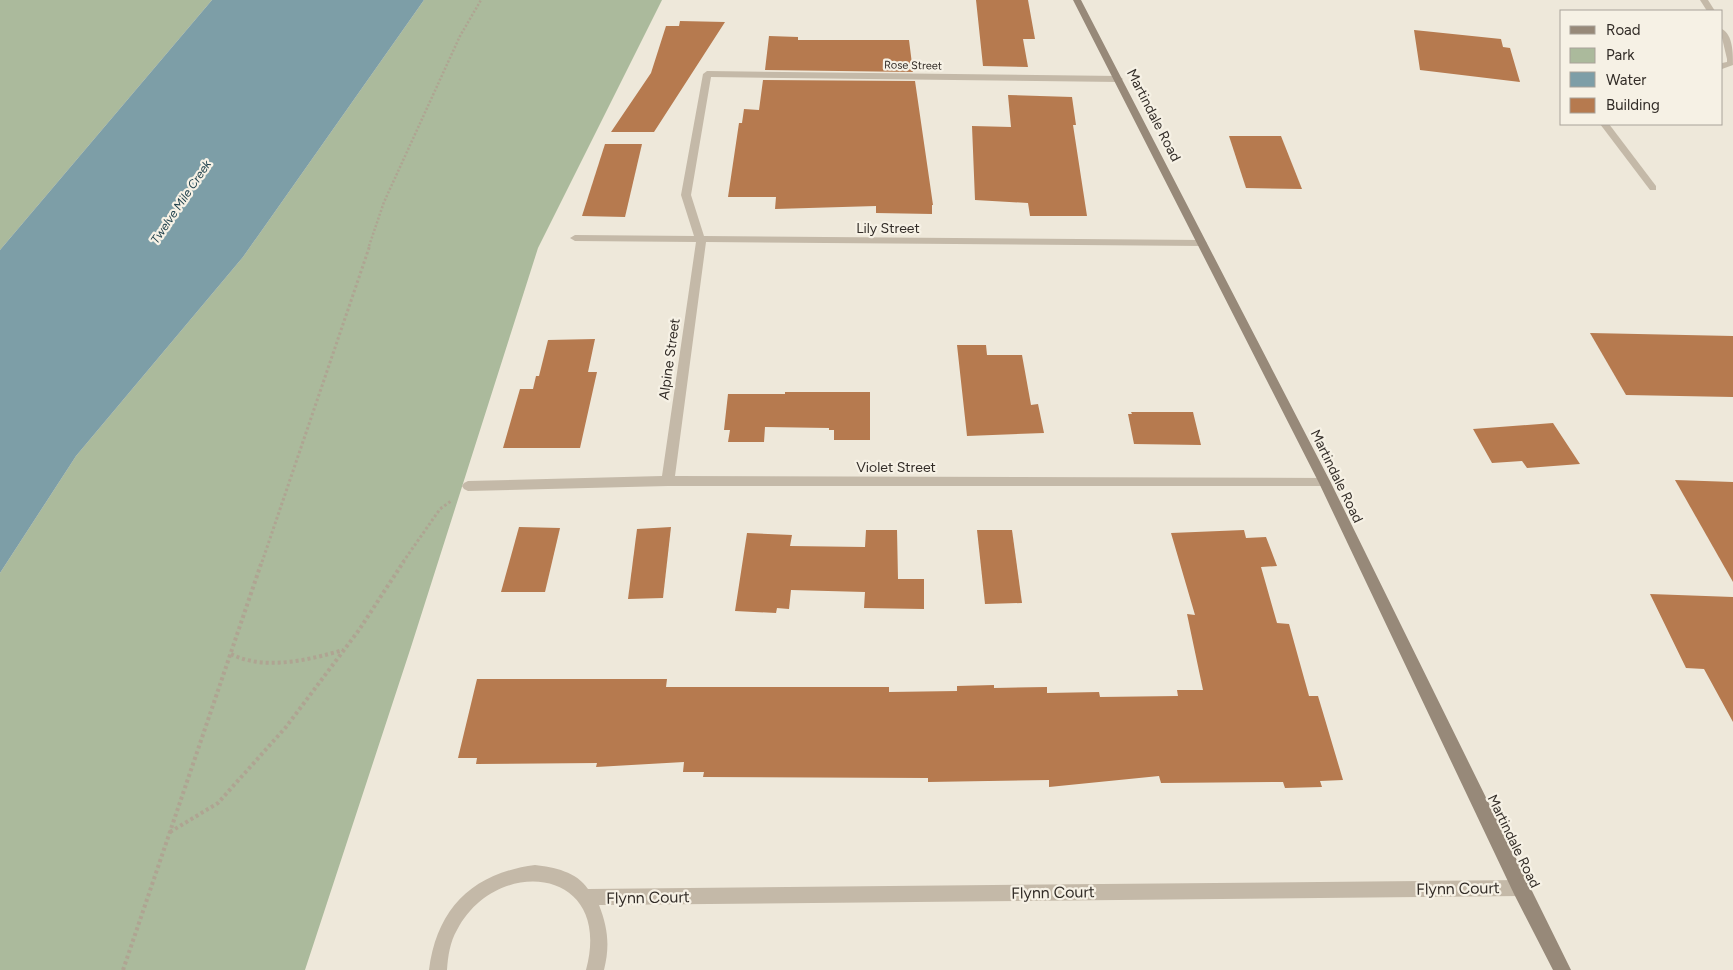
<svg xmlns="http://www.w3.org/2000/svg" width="1733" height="970" viewBox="0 0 1733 970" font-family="Figtree,sans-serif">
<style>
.green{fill:#abba9c}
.water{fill:#7d9ea7}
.building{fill:#b67a4f}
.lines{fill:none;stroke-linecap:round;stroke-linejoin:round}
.path-far2{stroke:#afa492;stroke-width:2.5;stroke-dasharray:2 2;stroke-linecap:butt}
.path-far1{stroke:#afa492;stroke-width:3;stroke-dasharray:2.5 2.5;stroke-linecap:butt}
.path{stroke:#afa492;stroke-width:4;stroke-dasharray:3 3;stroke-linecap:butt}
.minor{fill:#c4b9a8;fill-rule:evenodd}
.secondary{fill:#978979;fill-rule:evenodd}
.labels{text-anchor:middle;stroke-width:4.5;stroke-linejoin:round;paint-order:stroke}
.far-street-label{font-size:11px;fill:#322c27;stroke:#f6f1e5}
.far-water-label{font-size:12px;font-style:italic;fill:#22434e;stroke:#f6f1e5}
.street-label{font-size:14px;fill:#322c27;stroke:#f6f1e5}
.near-street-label{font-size:16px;fill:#322c27;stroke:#f6f1e5}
</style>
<rect width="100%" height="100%" fill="#eee8da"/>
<g class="green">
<path d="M 0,0 L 212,0 L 0,250 Z"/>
<path d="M 424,0 L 662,0 L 538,248 L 411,647 L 305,970 L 0,970 L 0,573 L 76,456 L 243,257 Z"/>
</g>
<path class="water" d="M 212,0 L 424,0 L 243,257 L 76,456 L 0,573 L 0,250 Z"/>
<g class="building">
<path d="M 976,0 L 1028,0 L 1035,39 L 1023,39 L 1028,67 L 983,66 Z"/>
<path d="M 680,21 L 725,22 L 654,132 L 611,132 L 651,73 L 666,26 L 679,26 Z"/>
<path d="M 1414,30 L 1501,39 L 1503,47 L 1510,48 L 1520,82 L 1420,70 Z"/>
<path d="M 769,36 L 798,37 L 798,40 L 909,40 L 913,72 L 765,70 Z"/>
<path d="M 763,80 L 915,81 L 933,205 L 932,205 L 932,214 L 876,213 L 876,206 L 775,209 L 776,197 L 728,197 L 739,123 L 742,123 L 744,109 L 759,110 Z"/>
<path d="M 1008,95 L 1072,97 L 1076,125 L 1073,125 L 1087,216 L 1030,216 L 1028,203 L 975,200 L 972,126 L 1011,127 Z"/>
<path d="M 1229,136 L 1281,136 L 1302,189 L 1246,188 Z"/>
<path d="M 605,144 L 642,144 L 625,217 L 582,216 Z"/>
<path d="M 1590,333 L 1733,336 L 1733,397 L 1626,395 Z"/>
<path d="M 595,339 L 588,372 L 597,372 L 580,448 L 503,448 L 520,389 L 533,389 L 536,376 L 539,376 L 548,340 Z"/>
<path d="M 957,345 L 986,345 L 987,355 L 1022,355 L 1031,405 L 1038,404 L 1044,433 L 967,436 Z"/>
<path d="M 785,392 L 870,392 L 870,440 L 834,440 L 834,430 L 829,430 L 829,428 L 765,427 L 764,442 L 728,442 L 730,430 L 724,430 L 728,394 L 785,394 Z"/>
<path d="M 1131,412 L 1193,412 L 1201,445 L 1134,444 L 1128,414 L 1132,414 Z"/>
<path d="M 1553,423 L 1580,464 L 1527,468 L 1522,461 L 1492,463 L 1473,429 Z"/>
<path d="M 1675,480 L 1733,482 L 1733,582 Z"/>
<path d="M 519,527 L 560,528 L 545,592 L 501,592 Z"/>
<path d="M 671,527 L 663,598 L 628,599 L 637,529 Z"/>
<path d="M 866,530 L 897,530 L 898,579 L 924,579 L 924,609 L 864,608 L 865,592 L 791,590 L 789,609 L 777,608 L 776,613 L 735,611 L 747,533 L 792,535 L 790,546 L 865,547 Z"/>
<path d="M 977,530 L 1012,530 L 1022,603 L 985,604 Z"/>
<path d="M 1244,530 L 1246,538 L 1266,537 L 1277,566 L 1261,567 L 1277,623 L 1289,624 L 1309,696 L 1318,696 L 1343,780 L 1320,781 L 1322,787 L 1285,788 L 1283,782 L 1161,783 L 1159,776 L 1049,787 L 1049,780 L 928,782 L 928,778 L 703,777 L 704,772 L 683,772 L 684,762 L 596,767 L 597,763 L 476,764 L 477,758 L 458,758 L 477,679 L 667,679 L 666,687 L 889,687 L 889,692 L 957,691 L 957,686 L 994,685 L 994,688 L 1047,687 L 1047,693 L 1099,692 L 1100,697 L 1178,696 L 1177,690 L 1203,690 L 1187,614 L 1195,615 L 1171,533 Z"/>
<path d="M 1650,594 L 1733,597 L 1733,722 L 1704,669 L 1686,668 Z"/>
</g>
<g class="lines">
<path class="path-far2" d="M 369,246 L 384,202 L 460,36 L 481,0"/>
<g class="path-far1">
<path d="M 262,562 L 370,245"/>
<path d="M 403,562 L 440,509 L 451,501"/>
</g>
<g class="path">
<path d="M 231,654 C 264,671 309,660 343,650"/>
<path d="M 170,832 L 218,803 L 286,727 L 359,630 L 404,561"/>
<path d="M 123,970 L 262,561"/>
</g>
<g class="minor">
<path d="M 1700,0 L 1708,0 L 1715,11 L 1707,11 Z"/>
<path d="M 1722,29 C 1733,35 1733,53 1733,65 L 1722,69 L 1722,63 L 1727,62 L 1727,59 L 1722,38 Z"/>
<path d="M 707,71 L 1119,76 L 1123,79 L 1119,82 L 711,77 L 691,195 L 704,236 L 1202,240 L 1207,243 L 1202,246 L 706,242 L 675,476 L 1325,478 L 1329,480 L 1331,483 L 1329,486 L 668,486 L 468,491 L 464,489 L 462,486 L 464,483 L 468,481 L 662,476 L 696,242 L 575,241 L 570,238 L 575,235 L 694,236 L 681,195 L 703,74 Z"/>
<path d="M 1600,124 L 1609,124 L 1656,186 L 1656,190 L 1650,190 Z"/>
<path d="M 535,865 C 554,867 577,872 588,889 L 1520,880 L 1526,882 L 1528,888 L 1526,894 L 1520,896 L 599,905 C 608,928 610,946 604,970 L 586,970 C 614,866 496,855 457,930 C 450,942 448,956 447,970 L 429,970 C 437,908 473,873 535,865 Z"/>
</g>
<path class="secondary" d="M 1073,0 L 1081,0 L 1331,483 L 1571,970 L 1553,970 L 1514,894 L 1319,483 Z"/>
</g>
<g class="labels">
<g class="far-street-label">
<text transform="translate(913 65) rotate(1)" y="4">Rose Street</text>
</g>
<g class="far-water-label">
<text transform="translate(181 202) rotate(-56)" y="4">Twelve Mile Creek</text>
</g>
<g class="street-label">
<text transform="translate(1154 115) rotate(63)" y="5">Martindale Road</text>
<text x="888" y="233">Lily Street</text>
<text transform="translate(669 359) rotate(-82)" y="5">Alpine Street</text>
<text x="896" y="472">Violet Street</text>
<text transform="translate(1337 476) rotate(64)" y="5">Martindale Road</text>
<text transform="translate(1514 841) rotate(64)" y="5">Martindale Road</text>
</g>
<g class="near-street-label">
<text transform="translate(1458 888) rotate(-1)" y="6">Flynn Court</text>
<text transform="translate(1053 892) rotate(-1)" y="6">Flynn Court</text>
<text transform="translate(648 897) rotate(-1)" y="6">Flynn Court</text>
</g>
</g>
<rect x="1560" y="10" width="162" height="115" fill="#f6f1e5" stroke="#a8a299"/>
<rect x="1570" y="26" width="25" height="8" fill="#978979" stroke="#a8a299"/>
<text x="1606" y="35" font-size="15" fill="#322c27">Road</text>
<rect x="1570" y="48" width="25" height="15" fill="#abba9c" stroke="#a8a299"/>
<text x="1606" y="60" font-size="15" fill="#322c27">Park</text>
<rect x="1570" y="72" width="25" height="15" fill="#7d9ea7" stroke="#a8a299"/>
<text x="1606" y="85" font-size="15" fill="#322c27">Water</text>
<rect x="1570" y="98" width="25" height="15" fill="#b67a4f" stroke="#a8a299"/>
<text x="1606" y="110" font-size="15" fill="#322c27">Building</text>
</svg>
